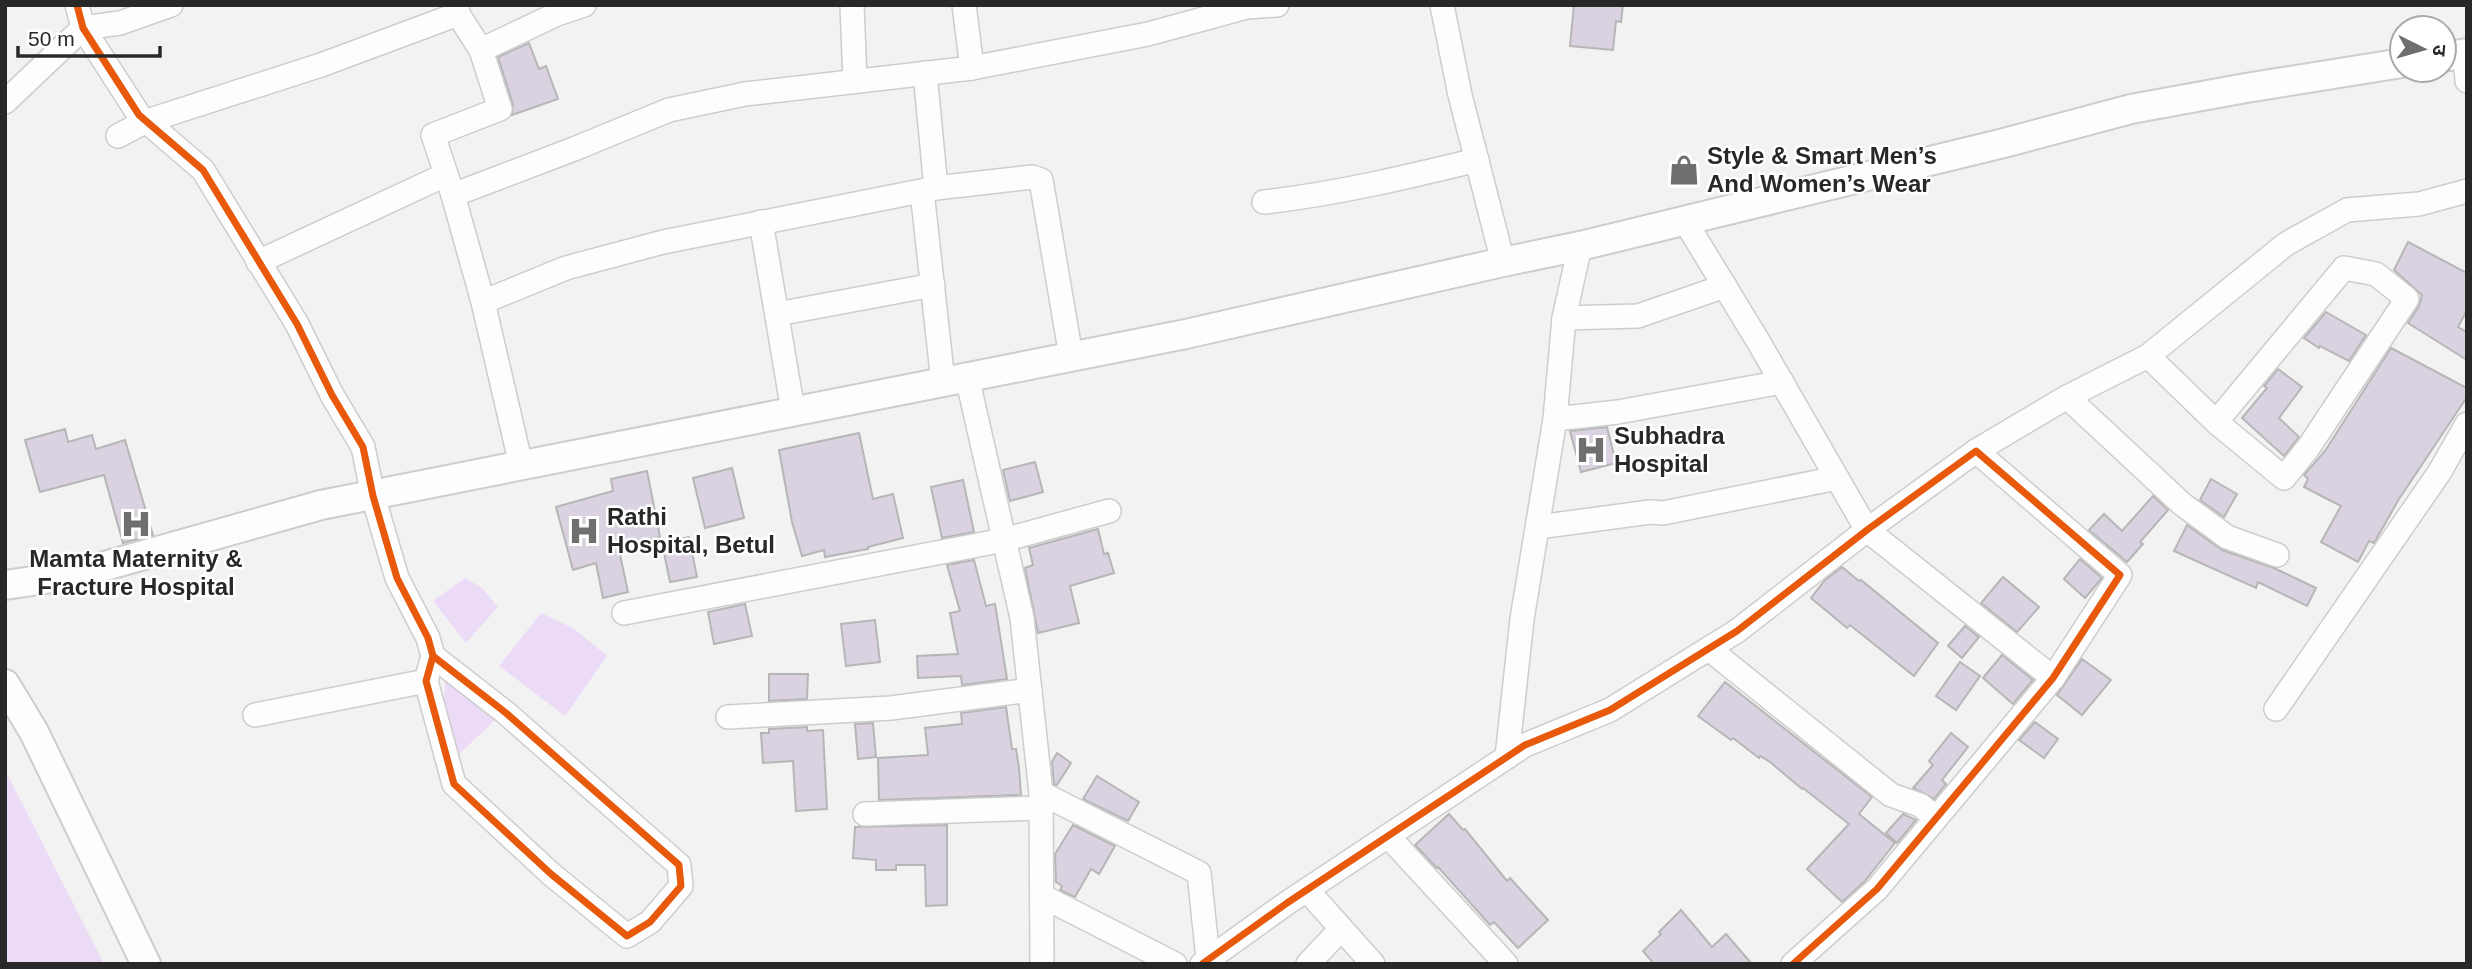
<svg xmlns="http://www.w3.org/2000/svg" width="2472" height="969" viewBox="0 0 2472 969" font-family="Arial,'Noto Sans Devanagari',sans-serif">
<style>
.green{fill:#ebdbf7}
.building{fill:#dad2e0;stroke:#b6b6b6;stroke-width:2}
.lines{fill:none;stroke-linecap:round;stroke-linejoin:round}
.minor-casing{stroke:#cecdce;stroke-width:26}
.major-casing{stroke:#cecdce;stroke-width:32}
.minor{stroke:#fdfdfd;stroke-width:23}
.major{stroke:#fdfdfd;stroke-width:28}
.cycleway-casing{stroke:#fff;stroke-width:11}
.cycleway{stroke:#e8590c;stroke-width:7}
.labels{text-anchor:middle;stroke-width:5;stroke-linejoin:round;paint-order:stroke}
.poi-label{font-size:24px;font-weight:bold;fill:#292829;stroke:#fff;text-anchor:start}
</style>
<rect width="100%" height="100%" fill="#f3f2f3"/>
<g class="green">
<path d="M 465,578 L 482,588 L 498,607 L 466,643 L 433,601 Z"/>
<path d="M 541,613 L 573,628 L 607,656 L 565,716 L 499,666 Z"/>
<path d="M 445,674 L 496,719 L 456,757 L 444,716 Z"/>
<path d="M 5,770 L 104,964 L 5,964 Z"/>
</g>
<g class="building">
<path d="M 1574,5 L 1623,5 L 1621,22 L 1616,21 L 1613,50 L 1570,46 Z"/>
<path d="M 529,43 L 539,69 L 546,66 L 558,99 L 512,115 L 513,105 L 498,57 Z"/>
<path d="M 2408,242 L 2467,273 L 2467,310 L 2458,327 L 2467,332 L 2467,360 L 2408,323 L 2419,306 L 2422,295 L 2394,270 Z"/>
<path d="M 2326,312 L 2366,335 L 2349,361 L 2320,346 L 2319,348 L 2304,338 Z"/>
<path d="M 2391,348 L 2467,388 L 2467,397 L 2399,499 L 2374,543 L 2369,541 L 2358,562 L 2321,542 L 2341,506 L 2304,487 L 2308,479 L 2304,475 L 2325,451 Z"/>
<path d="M 2278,369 L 2302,387 L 2279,418 L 2299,437 L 2284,456 L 2242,418 L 2267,388 L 2264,386 Z"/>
<path d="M 1607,427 L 1616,463 L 1581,472 L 1570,431 Z"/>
<path d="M 65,429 L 68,442 L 92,435 L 96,449 L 125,440 L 153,535 L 123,543 L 104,475 L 40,492 L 25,440 Z"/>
<path d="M 859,433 L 873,499 L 893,494 L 903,538 L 868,547 L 868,549 L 825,557 L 824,550 L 802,556 L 792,522 L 779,450 Z"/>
<path d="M 1035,462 L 1043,492 L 1010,501 L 1003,470 Z"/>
<path d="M 732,468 L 744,518 L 705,528 L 693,478 Z"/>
<path d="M 647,471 L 660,537 L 618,545 L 628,592 L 603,598 L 596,563 L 573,570 L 556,507 L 613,491 L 611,479 Z"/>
<path d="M 2211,479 L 2237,494 L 2224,517 L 2200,500 Z"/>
<path d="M 963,480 L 974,532 L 942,538 L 931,487 Z"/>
<path d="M 2153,496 L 2168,510 L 2140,542 L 2143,544 L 2127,562 L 2089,530 L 2104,514 L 2122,531 Z"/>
<path d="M 2187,525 L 2222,550 L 2274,568 L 2316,588 L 2307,606 L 2258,582 L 2256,588 L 2174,551 Z"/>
<path d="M 1098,529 L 1104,554 L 1108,553 L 1114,573 L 1070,586 L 1079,623 L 1038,633 L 1025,568 L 1033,565 L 1029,548 Z"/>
<path d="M 689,537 L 697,577 L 670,582 L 662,543 Z"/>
<path d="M 2080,559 L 2102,578 L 2085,598 L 2064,579 Z"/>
<path d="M 974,560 L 986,606 L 995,604 L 1007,679 L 962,685 L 961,676 L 918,678 L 917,656 L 958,654 L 950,613 L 960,611 L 947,565 Z"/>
<path d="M 1842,567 L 1859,581 L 1861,580 L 1938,643 L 1914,676 L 1850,625 L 1847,628 L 1811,598 L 1825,580 Z"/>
<path d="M 2003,577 L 2039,607 L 2017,632 L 1981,603 Z"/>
<path d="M 745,604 L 752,636 L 714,644 L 708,612 Z"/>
<path d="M 875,620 L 880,662 L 846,666 L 841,624 Z"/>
<path d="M 1965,626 L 1979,637 L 1962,658 L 1948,646 Z"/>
<path d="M 2002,655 L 2033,680 L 2013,704 L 1983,678 Z"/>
<path d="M 2082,659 L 2111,680 L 2082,715 L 2057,695 Z"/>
<path d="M 1960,662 L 1980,676 L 1956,710 L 1936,696 Z"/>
<path d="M 769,674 L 808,674 L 807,699 L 769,701 Z"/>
<path d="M 1725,682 L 1872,797 L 1859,814 L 1895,843 L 1864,882 L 1842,902 L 1807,869 L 1849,824 L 1803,788 L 1802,789 L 1770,762 L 1760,756 L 1759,758 L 1733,738 L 1731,740 L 1698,716 Z"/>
<path d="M 1006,707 L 1012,749 L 1016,749 L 1019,768 L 1021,795 L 879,800 L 878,758 L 928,755 L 925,728 L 962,724 L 961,713 Z"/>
<path d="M 2035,722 L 2058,739 L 2044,758 L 2019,740 Z"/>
<path d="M 873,723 L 876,757 L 858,759 L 855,724 Z"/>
<path d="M 807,727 L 807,731 L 823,730 L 827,809 L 796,811 L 793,761 L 763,763 L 761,733 L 769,733 L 769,729 Z"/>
<path d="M 1951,733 L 1968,747 L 1942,780 L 1946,784 L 1934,799 L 1913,788 L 1933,765 L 1929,761 Z"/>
<path d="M 1057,753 L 1071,763 L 1057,785 L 1054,784 L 1052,762 Z"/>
<path d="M 1097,776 L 1139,802 L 1128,821 L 1083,799 Z"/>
<path d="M 1449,814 L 1463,830 L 1465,829 L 1507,881 L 1510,878 L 1548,920 L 1518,948 L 1494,922 L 1490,925 L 1438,867 L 1437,868 L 1415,845 Z"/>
<path d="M 1903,814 L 1916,820 L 1897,843 L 1886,833 Z"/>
<path d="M 947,825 L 947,905 L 926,906 L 925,865 L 896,865 L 896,870 L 876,870 L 876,860 L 853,858 L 855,827 Z"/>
<path d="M 1073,825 L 1115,846 L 1099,874 L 1091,869 L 1075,897 L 1060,890 L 1062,886 L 1056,882 L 1055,854 Z"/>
<path d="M 1681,910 L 1712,947 L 1726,934 L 1752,964 L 1654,964 L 1643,951 L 1661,934 L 1659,932 Z"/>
</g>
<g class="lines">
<g class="minor-casing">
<g id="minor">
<path d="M 77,5 L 83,28 L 139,115 L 203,170 L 297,324 L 332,395 L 363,447 L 373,496 L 397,578 L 428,638 L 433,656 L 426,681 L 454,784 L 551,874 L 627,936 L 650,922 L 681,886 L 679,865 L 506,713 L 433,656"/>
<path d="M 457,5 L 458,14 L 481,50 L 500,109 L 433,135 L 453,195 L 483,302 L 521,465"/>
<path d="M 852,5 L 855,81"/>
<path d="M 964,5 L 972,68"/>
<path d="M 1442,5 L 1460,95 L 1503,262"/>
<path d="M 481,50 L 557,14 L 584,5"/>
<path d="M 2465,54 L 2467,81"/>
<path d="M 925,73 L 936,188"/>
<path d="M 5,102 L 83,28 L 120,23 L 171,5"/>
<path d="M 118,136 L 144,122 L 321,65 L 458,14"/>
<path d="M 922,191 L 943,382"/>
<path d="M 453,195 L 574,149 L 669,110 L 745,94 L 972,68 L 1148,34 L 1247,7 L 1277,5"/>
<path d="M 1264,202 C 1336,194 1407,177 1477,160"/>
<path d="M 1685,221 L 1758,341 L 1867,530 L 2053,678"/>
<path d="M 761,222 L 793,411"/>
<path d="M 258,262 L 445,175"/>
<path d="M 483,302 L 566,268 L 663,242 L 936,188 L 1032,177 L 1041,180 L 1071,356"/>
<path d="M 777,314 L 933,285"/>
<path d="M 1564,318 L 1638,316 L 1725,286"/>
<path d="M 2148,356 L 2216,422 L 2344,268 L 2376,274 L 2407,299 L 2308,448 L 2284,478 L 2216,422"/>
<path d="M 967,377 L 1022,618 L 1041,793 L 1042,964"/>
<path d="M 2067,397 L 2148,356 L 2286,244 L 2347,210 L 2419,204 L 2467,191"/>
<path d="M 1555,419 L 1618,412 L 1782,382"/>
<path d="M 1976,451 L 2067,397 L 2182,504 L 2227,537 L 2277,555"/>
<path d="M 1538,527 L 1650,512 L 1663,513 L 1837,478"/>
<path d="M 624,613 L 1004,540 L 1109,511"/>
<path d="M 1709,649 L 1891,795 L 1920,805 L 1936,818"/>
<path d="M 2276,709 L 2439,473 L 2467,424"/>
<path d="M 255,715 L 426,681"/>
<path d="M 728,717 L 891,708 L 1030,690"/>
<path d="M 1507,757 L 1522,619 L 1555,419 L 1564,318 L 1580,246"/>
<path d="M 1041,793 L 1199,873 L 1208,959"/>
<path d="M 865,814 L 1041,808"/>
<path d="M 1388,836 L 1506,964"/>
<path d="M 1307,890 L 1373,964"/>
<path d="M 1042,896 L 1175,964"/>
<path d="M 1202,964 L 1287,903 L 1525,745 L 1610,710 L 1737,631 L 1867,530 L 1976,451 L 2120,575 L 2053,678 L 1978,768 L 1877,889 L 1793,964"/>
<path d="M 1308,964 L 1341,929"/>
</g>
</g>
<g class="major-casing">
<g id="major">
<path d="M 2444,57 L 2467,53"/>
<path d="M 5,585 L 73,575 L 321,505 L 1186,334 L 1503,262 L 1580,246 L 2004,143 L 2131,109 L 2246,88 L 2402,63"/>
<path d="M 5,684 L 34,732 L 146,964"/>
</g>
</g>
<use href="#minor" class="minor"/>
<use href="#major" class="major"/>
<g class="cycleway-casing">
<g id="cycleway">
<path d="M 77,5 L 83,28 L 139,115 L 203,170 L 297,324 L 332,395 L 363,447 L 373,496 L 397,578 L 428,638 L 433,656 L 426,681 L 454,784 L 551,874 L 627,936 L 650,922 L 681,886 L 679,865 L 506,713 L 433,656"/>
<path d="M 1202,964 L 1287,903 L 1525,745 L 1610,710 L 1737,631 L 1867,530 L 1976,451 L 2120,575 L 2053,678 L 1978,768 L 1877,889 L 1793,964"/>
</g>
</g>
<use href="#cycleway" class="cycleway"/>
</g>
<defs>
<g id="shop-bare" transform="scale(2.415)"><path d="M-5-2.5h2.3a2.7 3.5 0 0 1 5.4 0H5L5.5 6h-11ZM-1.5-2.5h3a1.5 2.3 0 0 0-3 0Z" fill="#706f70" stroke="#fff" stroke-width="2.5" paint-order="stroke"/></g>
<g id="hospital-bare" transform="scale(2.415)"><path d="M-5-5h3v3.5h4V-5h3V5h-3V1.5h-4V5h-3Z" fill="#706f70" stroke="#fff" stroke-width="2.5" paint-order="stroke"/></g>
</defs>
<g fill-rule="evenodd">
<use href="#shop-bare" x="1684" y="170"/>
<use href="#hospital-bare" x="1591" y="450"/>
<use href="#hospital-bare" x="136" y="524"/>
<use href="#hospital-bare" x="584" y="531"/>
</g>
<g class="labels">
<g class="poi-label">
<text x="1707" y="164">Style &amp; Smart Men’s<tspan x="1707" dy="28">And Women’s Wear</tspan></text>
<text x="1614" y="444">Subhadra<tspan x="1614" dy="28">Hospital</tspan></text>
<text x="607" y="525">Rathi<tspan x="607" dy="28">Hospital, Betul</tspan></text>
<text x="136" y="567" text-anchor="middle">Mamta Maternity &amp;<tspan x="136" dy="28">Fracture Hospital</tspan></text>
</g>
</g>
<rect width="2472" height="969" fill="none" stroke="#292829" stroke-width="14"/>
<g transform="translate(2423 49) rotate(95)"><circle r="33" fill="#ffffff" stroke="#a9a9a9" stroke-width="2"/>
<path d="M0-5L12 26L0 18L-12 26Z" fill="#706f70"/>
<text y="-10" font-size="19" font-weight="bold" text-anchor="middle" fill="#292829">उ</text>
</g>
<path d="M18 46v10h142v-10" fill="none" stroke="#292829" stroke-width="3.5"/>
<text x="28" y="46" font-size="21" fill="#292829" stroke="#ffffff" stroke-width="5" paint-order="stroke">50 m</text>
</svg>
